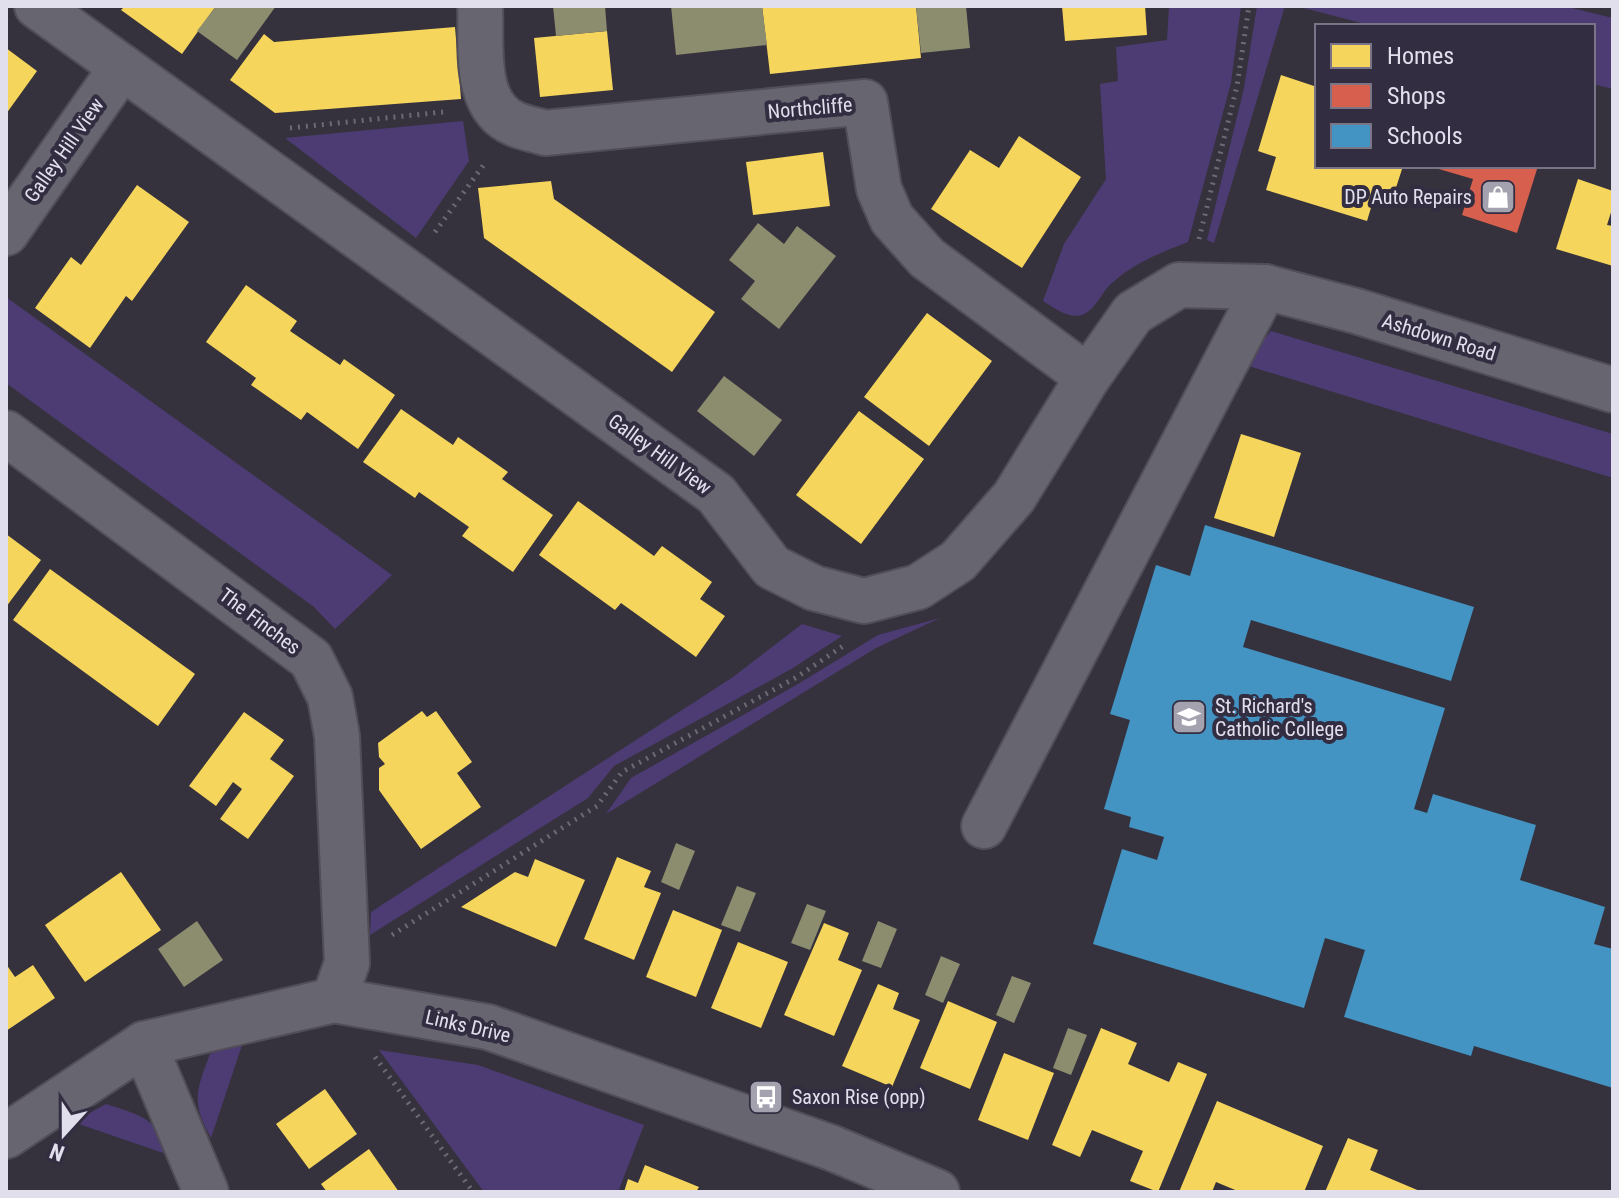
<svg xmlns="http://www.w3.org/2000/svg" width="1619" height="1198" viewBox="0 0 1619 1198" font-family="'Roboto Condensed',sans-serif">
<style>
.green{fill:#4d3c73}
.homes{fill:#f6d55c}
.shops{fill:#d6604d}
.schools{fill:#4393c3}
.industry{fill:#8c8c6e}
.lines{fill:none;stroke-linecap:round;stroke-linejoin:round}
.minor-casing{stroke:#514e58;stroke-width:48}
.path{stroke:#6c6a73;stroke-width:5;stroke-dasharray:2 6;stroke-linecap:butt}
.minor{stroke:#67656f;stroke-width:44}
.labels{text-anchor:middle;stroke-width:8;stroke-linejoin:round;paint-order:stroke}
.street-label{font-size:20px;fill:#e2dfed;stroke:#332d42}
.poi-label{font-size:20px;fill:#e2dfed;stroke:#332d42;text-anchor:start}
</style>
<rect width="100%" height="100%" fill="#35323d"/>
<g class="green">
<path d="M 1169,6 L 1241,6 L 1231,83 L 1188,242 C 1160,253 1134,263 1112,283 C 1101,292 1097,309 1082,315 C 1069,319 1054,308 1043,301 L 1064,244 L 1106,179 L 1100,84 L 1118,81 L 1116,47 L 1167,40 Z"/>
<path d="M 1257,6 L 1285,6 L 1214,243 L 1207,240 L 1244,88 Z"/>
<path d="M 1296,6 L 1564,6 L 1613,18 L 1613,89 L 1593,84 L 1593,26 L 1373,26 Z"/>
<path d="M 463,121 L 469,161 L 416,238 L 285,138 Z"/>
<path d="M 6,297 L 392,575 L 335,629 L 314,607 L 6,383 Z"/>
<path d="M 1271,331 L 1613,434 L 1613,478 L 1242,364 Z"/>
<path d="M 940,618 L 876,648 L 606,814 L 631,778 L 798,684 L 878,635 Z"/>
<path d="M 802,624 L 842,636 L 793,668 L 614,766 L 588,798 L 370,935 L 371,912 L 733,677 Z"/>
<path d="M 244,1039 L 211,1138 C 191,1102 196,1091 210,1054 Z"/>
<path d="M 379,1050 L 478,1065 L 644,1125 L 618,1192 L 484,1192 Z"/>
<path d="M 106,1104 C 143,1116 156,1118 172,1156 L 73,1122 Z"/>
</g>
<g class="homes">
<path d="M 125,6 L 216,6 L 182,54 L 121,10 Z"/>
<path d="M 762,6 L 916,6 L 921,58 L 770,74 Z"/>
<path d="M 1062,6 L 1145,6 L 1147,35 L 1065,41 Z"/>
<path d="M 455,27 L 461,99 L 275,113 L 230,80 L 264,34 L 274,42 Z"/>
<path d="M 607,31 L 613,90 L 540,97 L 534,38 Z"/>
<path d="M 6,48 L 37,71 L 6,114 Z"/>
<path d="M 1281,75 L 1317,87 L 1317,166 L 1403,166 L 1394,194 L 1377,188 L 1367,221 L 1266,190 L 1276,157 L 1258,151 Z"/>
<path d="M 1019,136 L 1081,177 L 1022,268 L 931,209 L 970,150 L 999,168 Z"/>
<path d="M 823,152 L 830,206 L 753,215 L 746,162 Z"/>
<path d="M 1578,179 L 1613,191 L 1613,206 L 1607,225 L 1613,226 L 1613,266 L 1556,249 Z"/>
<path d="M 551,181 L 554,199 L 715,312 L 672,372 L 484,238 L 478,188 Z"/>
<path d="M 137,185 L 189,222 L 132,301 L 126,296 L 90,348 L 35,308 L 71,257 L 81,265 Z"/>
<path d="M 246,285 L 297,321 L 290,331 L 340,365 L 344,359 L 395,395 L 358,449 L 307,412 L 301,420 L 251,385 L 256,378 L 206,342 Z"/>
<path d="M 927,313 L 992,361 L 929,446 L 864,397 Z"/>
<path d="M 401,409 L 453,445 L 458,437 L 508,472 L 502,479 L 553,515 L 513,572 L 462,536 L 469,527 L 419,492 L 415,498 L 363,462 Z"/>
<path d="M 859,411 L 924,459 L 861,544 L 796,495 Z"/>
<path d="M 1241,434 L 1301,453 L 1274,537 L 1214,518 Z"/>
<path d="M 578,501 L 654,556 L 662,546 L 712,582 L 700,599 L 725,616 L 696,657 L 621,603 L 615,610 L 539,555 Z"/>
<path d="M 6,534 L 41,560 L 6,607 Z"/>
<path d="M 50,569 L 195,674 L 158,726 L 13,620 Z"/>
<path d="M 422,711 L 427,717 L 436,711 L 472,762 L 457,773 L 481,807 L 421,849 L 379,790 L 379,768 L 385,764 L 379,757 L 378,743 Z"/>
<path d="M 244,712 L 284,740 L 270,759 L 294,776 L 248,839 L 220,819 L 242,789 L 233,782 L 216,806 L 189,786 Z"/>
<path d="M 617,857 L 651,871 L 644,887 L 661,893 L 634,960 L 584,939 Z"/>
<path d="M 535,859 L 585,880 L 556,947 L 461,907 L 515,872 L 528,877 Z"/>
<path d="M 121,872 L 161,930 L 85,982 L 45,925 Z"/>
<path d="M 673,910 L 722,930 L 696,997 L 646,977 Z"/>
<path d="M 824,923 L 849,933 L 838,960 L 862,970 L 834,1036 L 784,1015 Z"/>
<path d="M 738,942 L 788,962 L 761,1028 L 711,1008 Z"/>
<path d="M 6,964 L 15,977 L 33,965 L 55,998 L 6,1031 Z"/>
<path d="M 878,984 L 899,993 L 893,1009 L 920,1020 L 892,1087 L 842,1066 Z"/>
<path d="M 948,1001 L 997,1022 L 970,1089 L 920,1068 Z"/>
<path d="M 1101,1028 L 1137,1043 L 1128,1064 L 1169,1082 L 1178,1062 L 1207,1074 L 1158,1192 L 1130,1181 L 1143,1151 L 1092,1130 L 1080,1157 L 1052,1145 Z"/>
<path d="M 1004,1053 L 1054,1073 L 1028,1140 L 978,1120 Z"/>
<path d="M 325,1089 L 357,1134 L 309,1169 L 276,1124 Z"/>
<path d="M 1217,1101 L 1323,1146 L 1304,1192 L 1240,1192 L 1216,1182 L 1212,1192 L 1179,1192 Z"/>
<path d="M 1348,1138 L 1378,1150 L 1370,1170 L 1422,1192 L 1325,1192 Z"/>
<path d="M 369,1149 L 399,1192 L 327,1192 L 321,1184 Z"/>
<path d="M 645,1165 L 699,1187 L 696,1192 L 624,1192 L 628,1179 L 638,1183 Z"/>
</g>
<path class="shops" d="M 1538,166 L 1517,233 L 1462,215 L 1473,179 L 1432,167 Z"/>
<path class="schools" d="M 1205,525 L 1474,607 L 1451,681 L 1251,620 L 1243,647 L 1445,708 L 1414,809 L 1427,813 L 1433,794 L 1536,825 L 1520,880 L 1605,907 L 1594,944 L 1613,949 L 1613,1088 L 1474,1046 L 1471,1056 L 1344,1017 L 1365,950 L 1325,938 L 1304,1008 L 1093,944 L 1122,849 L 1157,860 L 1164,837 L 1129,827 L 1131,817 L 1104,809 L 1130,720 L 1110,714 L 1156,565 L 1190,576 Z"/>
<g class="industry">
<path d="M 216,6 L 276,6 L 237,60 L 197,31 Z"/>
<path d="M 553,6 L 605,6 L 607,31 L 556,36 Z"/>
<path d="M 671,6 L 762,6 L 767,45 L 676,55 Z"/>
<path d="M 916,6 L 966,6 L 970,48 L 921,53 Z"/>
<path d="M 758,223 L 784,244 L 797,226 L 836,256 L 779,329 L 741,299 L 755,281 L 729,260 Z"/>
<path d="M 724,376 L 782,420 L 754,456 L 697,411 Z"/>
<path d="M 676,843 L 695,851 L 679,890 L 661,882 Z"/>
<path d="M 737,886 L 756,893 L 740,932 L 721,925 Z"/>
<path d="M 807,904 L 826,911 L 810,950 L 791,943 Z"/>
<path d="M 197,921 L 223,960 L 184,987 L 158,949 Z"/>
<path d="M 878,921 L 897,929 L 881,968 L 862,961 Z"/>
<path d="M 941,956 L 960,964 L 943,1003 L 925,995 Z"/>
<path d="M 1012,976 L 1031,983 L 1014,1023 L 996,1015 Z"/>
<path d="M 1068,1028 L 1087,1035 L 1071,1075 L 1053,1068 Z"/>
</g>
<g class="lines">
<g class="minor-casing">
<g id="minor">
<path d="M 37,6 L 716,494 L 772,567 L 814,588 L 864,601 L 918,587 L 958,561 L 1014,497 L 1088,377 L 1133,313 L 1179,285 L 1265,287 L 1356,311 L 1613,390"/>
<path d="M 480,6 C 482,45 472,106 515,124 C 524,128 536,130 545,133 L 865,102 L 879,189 L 892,219 L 927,258 L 1088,377"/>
<path d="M 6,233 L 122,67"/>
<path d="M 6,433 L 311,659 L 330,697 L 337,736 L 347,963 L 334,1000"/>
<path d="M 984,826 L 1265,287"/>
<path d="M 144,1044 L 206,1192"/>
<path d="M 6,1136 L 144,1044 L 334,1000 L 488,1027 L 832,1148 L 937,1192"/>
</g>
</g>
<g class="path">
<path d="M 290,128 L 443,112"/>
<path d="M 435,232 L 485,163"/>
<path d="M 1199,239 L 1237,86 L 1249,6"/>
<path d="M 392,935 L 597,806 L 622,772 L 797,677 L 843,646"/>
<path d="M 375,1057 L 473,1192"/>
</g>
<use href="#minor" class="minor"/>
</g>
<defs>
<g id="shop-square" transform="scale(1.8)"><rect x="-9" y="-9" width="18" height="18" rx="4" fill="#a5a2af" stroke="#332d42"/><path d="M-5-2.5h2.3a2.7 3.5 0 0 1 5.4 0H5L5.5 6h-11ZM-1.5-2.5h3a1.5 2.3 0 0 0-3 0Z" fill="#fff"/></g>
<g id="school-square" transform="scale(1.8)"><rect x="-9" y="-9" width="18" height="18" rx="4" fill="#a5a2af" stroke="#332d42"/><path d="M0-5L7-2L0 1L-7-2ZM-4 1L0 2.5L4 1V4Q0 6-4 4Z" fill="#fff"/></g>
<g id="bus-square" transform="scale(1.8)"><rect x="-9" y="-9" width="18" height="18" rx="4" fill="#a5a2af" stroke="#332d42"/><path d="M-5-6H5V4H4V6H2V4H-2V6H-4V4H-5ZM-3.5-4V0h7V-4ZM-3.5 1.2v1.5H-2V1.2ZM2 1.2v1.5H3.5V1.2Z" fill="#fff"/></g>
</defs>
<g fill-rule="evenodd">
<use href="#shop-square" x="1498" y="197"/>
<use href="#school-square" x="1189" y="717"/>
<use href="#bus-square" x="766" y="1097"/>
</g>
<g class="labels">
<g class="street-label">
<text transform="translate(810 108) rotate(-5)" y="7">Northcliffe</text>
<text transform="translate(64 150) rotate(-55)" y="7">Galley Hill View</text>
<text transform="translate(1439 337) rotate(17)" y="7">Ashdown Road</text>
<text transform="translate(660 454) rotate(36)" y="7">Galley Hill View</text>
<text transform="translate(260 621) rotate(37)" y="7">The Finches</text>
<text transform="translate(468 1026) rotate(13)" y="7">Links Drive</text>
</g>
<g class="poi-label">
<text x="1472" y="204" text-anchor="end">DP Auto Repairs</text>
<text x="1215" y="713">St. Richard's<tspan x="1215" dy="23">Catholic College</tspan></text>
<text x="792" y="1104">Saxon Rise (opp)</text>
</g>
</g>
<rect width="1619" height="1198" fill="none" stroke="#e2dfed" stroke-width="16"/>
<rect x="1315" y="24" width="280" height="144" fill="#332d42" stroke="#797486" stroke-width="2"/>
<rect x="1331" y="44" width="40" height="24" fill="#f6d55c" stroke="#797486" stroke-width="2"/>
<text x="1387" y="64" font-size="24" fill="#e2dfed">Homes</text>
<rect x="1331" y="84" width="40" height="24" fill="#d6604d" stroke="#797486" stroke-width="2"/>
<text x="1387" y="104" font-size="24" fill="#e2dfed">Shops</text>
<rect x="1331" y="124" width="40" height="24" fill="#4393c3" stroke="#797486" stroke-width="2"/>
<text x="1387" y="144" font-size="24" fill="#e2dfed">Schools</text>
<g transform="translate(64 1134) rotate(201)" stroke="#332d42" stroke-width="6" paint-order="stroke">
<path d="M0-6L14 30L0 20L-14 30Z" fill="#e2dfed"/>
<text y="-12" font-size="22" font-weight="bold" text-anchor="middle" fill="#e2dfed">N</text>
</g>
</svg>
